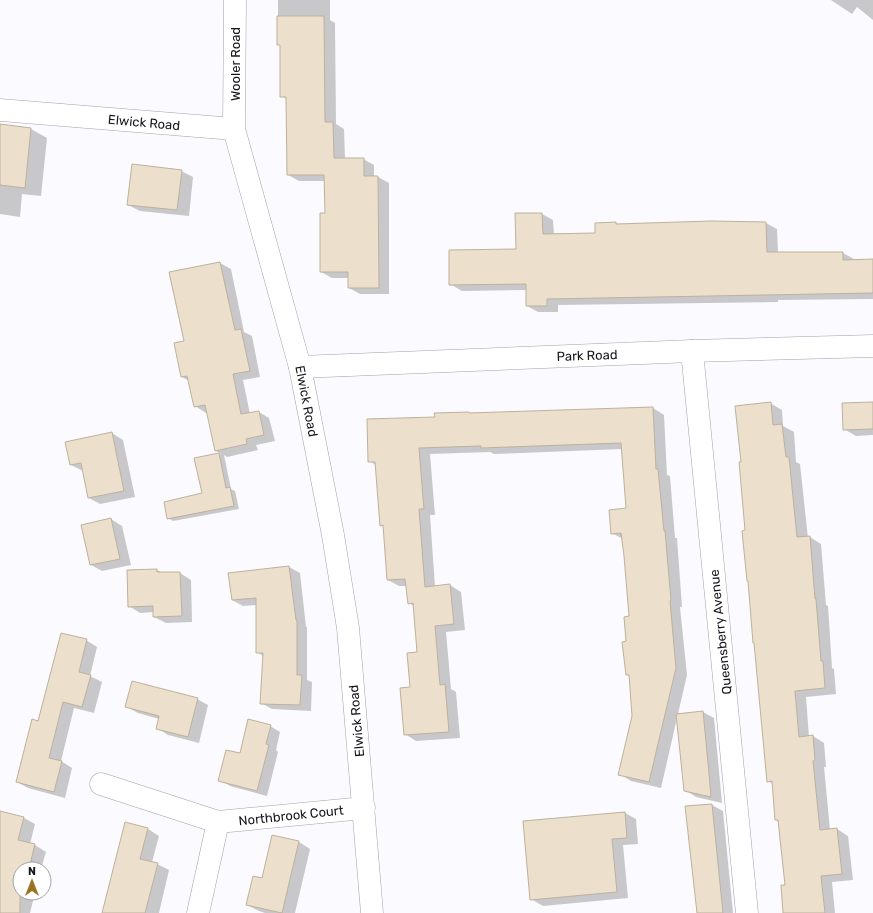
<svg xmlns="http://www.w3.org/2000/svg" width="873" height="913" viewBox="0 0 873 913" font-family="Rubik,sans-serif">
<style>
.shadow{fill:#0003}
.building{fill:#ecdfcb;stroke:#bdb19e}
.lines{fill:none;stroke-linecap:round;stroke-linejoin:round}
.street-casing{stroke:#a69eb2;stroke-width:23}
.secondary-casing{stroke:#a69eb2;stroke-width:23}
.street{stroke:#fff;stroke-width:22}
.secondary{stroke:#fff;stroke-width:22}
.labels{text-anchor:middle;stroke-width:3.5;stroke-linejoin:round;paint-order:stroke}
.street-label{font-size:13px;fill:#17151c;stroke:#fff}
</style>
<rect width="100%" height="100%" fill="#fbfafe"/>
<g class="shadow">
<path d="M 278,0 L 330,0 L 330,20 L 335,23 L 336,124 L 344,129 L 345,159 L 363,159 L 374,165 L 374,177 L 378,177 L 389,183 L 389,294 L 360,294 L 349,288 L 349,278 L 332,278 L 321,272 L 326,214 L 325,181 L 299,181 L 288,175 L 287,99 L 281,96 L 281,45 L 278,44 Z"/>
<path d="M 831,0 L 873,0 L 873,20 L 857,7 L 852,14 Z"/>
<path d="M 0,125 L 31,129 L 47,138 L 41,196 L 22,194 L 20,217 L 0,214 Z"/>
<path d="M 181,171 L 193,177 L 189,216 L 140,211 L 128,205 Z"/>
<path d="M 542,214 L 553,220 L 554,235 L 596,234 L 596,224 L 616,223 L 619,225 L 766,223 L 777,229 L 778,253 L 843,253 L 854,259 L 854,260 L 873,260 L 873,299 L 778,300 L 778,302 L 558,305 L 558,312 L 538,312 L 527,306 L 527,290 L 462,291 L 450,284 L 517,250 Z"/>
<path d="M 220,263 L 231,269 L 244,332 L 252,336 L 260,377 L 243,380 L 250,414 L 259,412 L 269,418 L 275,441 L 256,445 L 258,450 L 227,457 L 224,455 L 231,489 L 235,491 L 239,509 L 173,521 L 168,518 L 203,494 L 196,459 L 221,454 L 216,451 L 208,412 L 206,413 L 195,406 L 189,381 L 182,377 L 185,342 L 171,273 Z"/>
<path d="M 770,403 L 782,410 L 783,426 L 794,432 L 796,462 L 800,464 L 808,538 L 810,537 L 821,544 L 826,605 L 828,606 L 832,668 L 834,669 L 836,694 L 806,697 L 809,737 L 813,736 L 824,743 L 826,767 L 824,767 L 830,830 L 837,829 L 848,836 L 853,880 L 832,882 L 835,913 L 784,913 L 786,886 L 779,822 L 776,820 L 773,784 L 768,781 L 742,462 Z"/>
<path d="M 873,403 L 873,435 L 856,436 L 844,429 Z"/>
<path d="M 653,408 L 664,415 L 667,475 L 670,476 L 675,538 L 677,538 L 682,607 L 680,607 L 687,675 L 678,714 L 703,712 L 714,718 L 722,803 L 696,797 L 685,790 L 677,718 L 661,788 L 631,781 L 620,774 L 633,716 L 630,676 L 627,674 L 627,641 L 630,617 L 623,539 L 612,533 L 628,509 L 622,449 L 494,454 L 490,452 L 430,454 L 435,515 L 430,515 L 435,587 L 450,585 L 461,592 L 465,630 L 446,632 L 451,689 L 456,692 L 460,738 L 416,741 L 405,734 L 412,688 L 419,653 L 414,606 L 409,603 L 407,586 L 399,586 L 388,580 L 384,526 L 381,525 L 376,465 L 369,461 L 436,418 L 471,414 Z"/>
<path d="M 112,433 L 123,440 L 135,497 L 100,504 L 89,498 L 83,471 L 71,465 Z"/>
<path d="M 111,519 L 122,526 L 131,565 L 102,571 L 91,565 Z"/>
<path d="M 289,567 L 300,573 L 306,627 L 307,627 L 307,680 L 312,682 L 311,711 L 272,709 L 261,703 L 263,656 L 257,652 L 257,605 L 243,606 L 232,600 Z"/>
<path d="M 157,570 L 163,573 L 180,573 L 191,580 L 192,622 L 166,623 L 154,617 L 154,612 L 140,613 L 129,606 Z"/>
<path d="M 86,640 L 97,647 L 90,676 L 102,682 L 94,713 L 74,708 L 61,761 L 72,768 L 65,798 L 28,788 L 17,782 L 39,722 Z"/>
<path d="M 197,699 L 208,705 L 199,743 L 168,735 L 157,728 L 159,719 L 138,713 L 127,707 Z"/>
<path d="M 270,726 L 280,732 L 276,750 L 278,752 L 267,796 L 230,786 L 220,780 L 241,754 Z"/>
<path d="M 712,805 L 723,811 L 733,913 L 698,913 Z"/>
<path d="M 625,813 L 636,819 L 638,844 L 623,845 L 628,898 L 543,906 L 531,899 Z"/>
<path d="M 0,815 L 24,818 L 35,824 L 30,844 L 35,845 L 46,852 L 41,869 L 20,869 L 20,893 L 35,893 L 30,913 L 0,913 Z"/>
<path d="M 148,829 L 159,836 L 152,862 L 157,864 L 169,870 L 159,913 L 103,913 Z"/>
<path d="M 299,842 L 310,849 L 295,913 L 265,913 L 259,911 L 247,905 L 263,879 Z"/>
</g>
<g class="building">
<path d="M 277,16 L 324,16 L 325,122 L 333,122 L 334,158 L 364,158 L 364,176 L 378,176 L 379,288 L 348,288 L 348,272 L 320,272 L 320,213 L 325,213 L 324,175 L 287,175 L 286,97 L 280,97 L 280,45 L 277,45 Z"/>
<path d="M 0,124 L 31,128 L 25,188 L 0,185 Z"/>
<path d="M 132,164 L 182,170 L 177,210 L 127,205 Z"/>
<path d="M 515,213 L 542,213 L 543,234 L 595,233 L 595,223 L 616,222 L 616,224 L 711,221 L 766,222 L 767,252 L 843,252 L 843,260 L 873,259 L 873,293 L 547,299 L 547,306 L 526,306 L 526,284 L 449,285 L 449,250 L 516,249 Z"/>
<path d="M 220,262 L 235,330 L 241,329 L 250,371 L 233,374 L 241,414 L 259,411 L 264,435 L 246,439 L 247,444 L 215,451 L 205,405 L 194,407 L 187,376 L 181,377 L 174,343 L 184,341 L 169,272 Z"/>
<path d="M 771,402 L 773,425 L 782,424 L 786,457 L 789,457 L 797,537 L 810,536 L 815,599 L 816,599 L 821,661 L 823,661 L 825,688 L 795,691 L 799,737 L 813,735 L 815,760 L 813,761 L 820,830 L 837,828 L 842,874 L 821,876 L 825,913 L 783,913 L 781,885 L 785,885 L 778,820 L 775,820 L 772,781 L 767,782 L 754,643 L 753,643 L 748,581 L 747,581 L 742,531 L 745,530 L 739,462 L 741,462 L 735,406 Z"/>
<path d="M 873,402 L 873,429 L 843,430 L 842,403 Z"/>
<path d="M 653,407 L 656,469 L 658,469 L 664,531 L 665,531 L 671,600 L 670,601 L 676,668 L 649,782 L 618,775 L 632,716 L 629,675 L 626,675 L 622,642 L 626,641 L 624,617 L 629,616 L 624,556 L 621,533 L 611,534 L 609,510 L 626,508 L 621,443 L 481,448 L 481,446 L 419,448 L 424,509 L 419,509 L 425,587 L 450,584 L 454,624 L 435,626 L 440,685 L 445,684 L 449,732 L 404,735 L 400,688 L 410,687 L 407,653 L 417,652 L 413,603 L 408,604 L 405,579 L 387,580 L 383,525 L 380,526 L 375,462 L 368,462 L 367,419 L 435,417 L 434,413 L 469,412 L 469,413 Z"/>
<path d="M 112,432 L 124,491 L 88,498 L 81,463 L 70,465 L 65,442 Z"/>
<path d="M 219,453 L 226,488 L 230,487 L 234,506 L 167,519 L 164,502 L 202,493 L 194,458 Z"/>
<path d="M 111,518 L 120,559 L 90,565 L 81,525 Z"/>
<path d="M 289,566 L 296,620 L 297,620 L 297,675 L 302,675 L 300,705 L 260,704 L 263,653 L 256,653 L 256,598 L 232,600 L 228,573 Z"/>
<path d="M 157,569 L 157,572 L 180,572 L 182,616 L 153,617 L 153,606 L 128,607 L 127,570 Z"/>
<path d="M 61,633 L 87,639 L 79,672 L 91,675 L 82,707 L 63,702 L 49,758 L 62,761 L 54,792 L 16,782 L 32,719 L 38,721 Z"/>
<path d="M 132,681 L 198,698 L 188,737 L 156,729 L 159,716 L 125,707 Z"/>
<path d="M 703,711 L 709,773 L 711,797 L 684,791 L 676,714 Z"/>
<path d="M 248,719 L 271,725 L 266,744 L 269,745 L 257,791 L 218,781 L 226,750 L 240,753 Z"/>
<path d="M 712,804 L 723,913 L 697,913 L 685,806 Z"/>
<path d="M 0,811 L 24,817 L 18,840 L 35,844 L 29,869 L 20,869 L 20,913 L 0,913 Z"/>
<path d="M 625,812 L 627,838 L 612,839 L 617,892 L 530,900 L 523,821 Z"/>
<path d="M 125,822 L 148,828 L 140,859 L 158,863 L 145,913 L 102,913 Z"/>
<path d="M 272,835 L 299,841 L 282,913 L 246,905 L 253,876 L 262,878 Z"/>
</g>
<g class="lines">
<g class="street-casing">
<g id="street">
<path d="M 692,351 L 747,913"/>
<path d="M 101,784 L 218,822 L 364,808"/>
<path d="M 198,913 L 218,822"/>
</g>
</g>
<g class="secondary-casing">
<g id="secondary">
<path d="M 235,0 L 234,129 L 300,367 L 333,535 L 348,628 L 372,913"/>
<path d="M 0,110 L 234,129"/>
<path d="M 300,367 L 692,351 L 873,346"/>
</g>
</g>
<use href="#street" class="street"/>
<use href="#secondary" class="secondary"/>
</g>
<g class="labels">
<g class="street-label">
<text transform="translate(235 64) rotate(-90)" y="5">Wooler Road</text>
<text transform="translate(144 122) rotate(5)" y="5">Elwick Road</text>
<text transform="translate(587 355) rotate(-2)" y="5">Park Road</text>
<text transform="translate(307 401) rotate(79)" y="5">Elwick Road</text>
<text transform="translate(720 632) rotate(-96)" y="5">Queensberry Avenue</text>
<text transform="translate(356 721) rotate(-95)" y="5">Elwick Road</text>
<text transform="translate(291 815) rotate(-6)" y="5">Northbrook Court</text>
</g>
</g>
<g transform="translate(32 881)"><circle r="19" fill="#ffffff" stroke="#a2a1a4"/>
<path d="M0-3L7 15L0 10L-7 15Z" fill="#9b721f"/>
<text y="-6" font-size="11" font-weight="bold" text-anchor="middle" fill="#17151c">N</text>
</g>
</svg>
